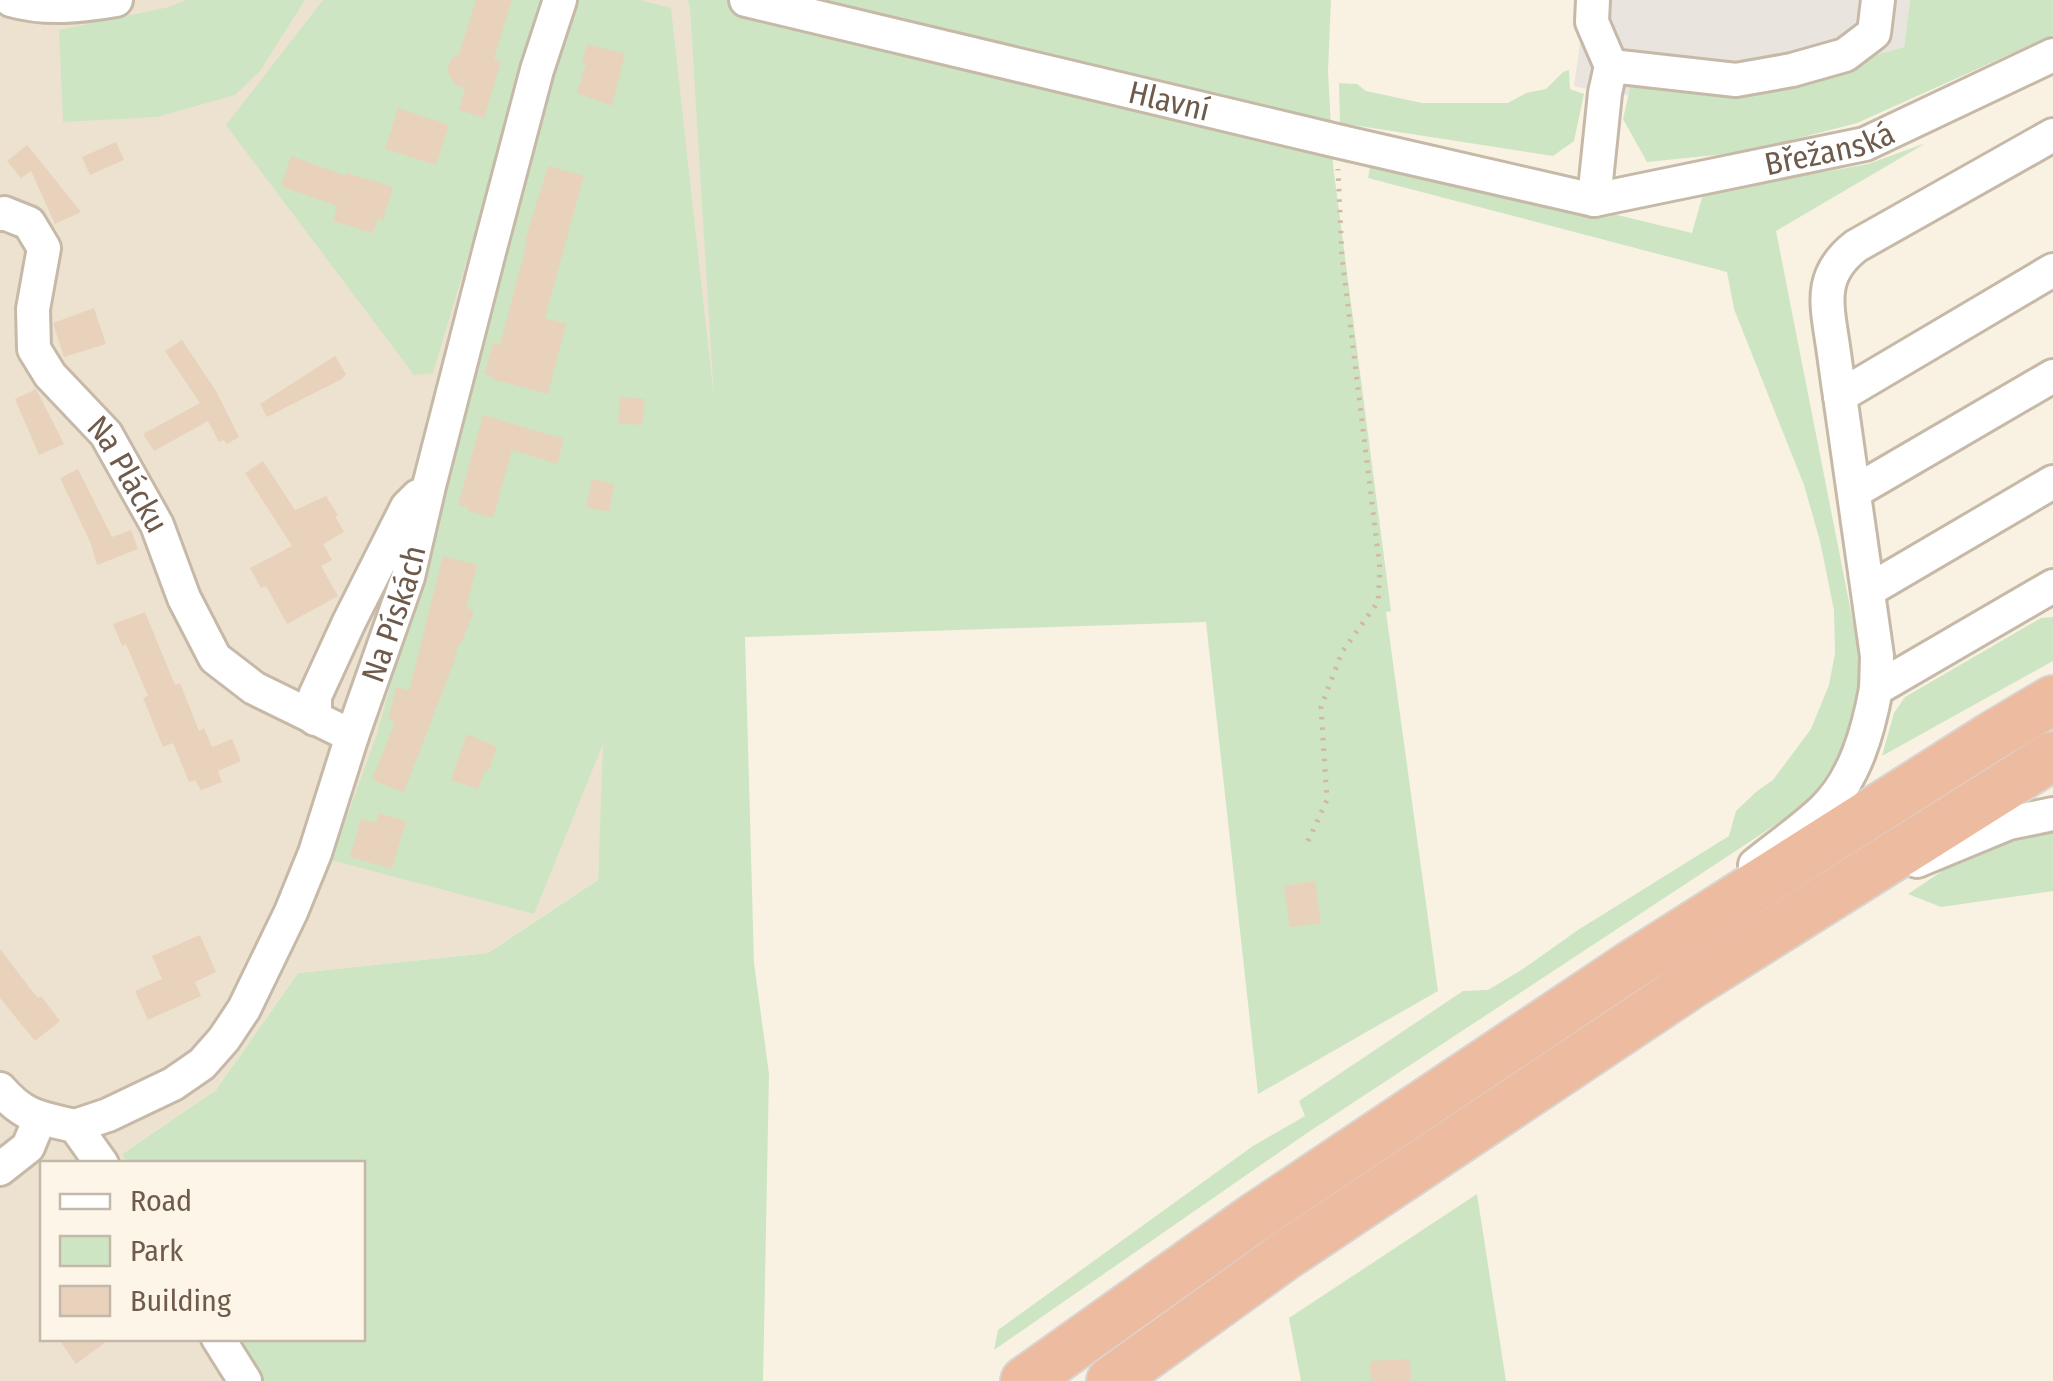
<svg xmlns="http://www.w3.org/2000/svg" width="2053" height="1381" viewBox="0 0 2053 1381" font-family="'Fira Sans Condensed',sans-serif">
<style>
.residential{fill:#ede2d0}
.industrial{fill:#e9e4dd}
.green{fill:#cde5c3}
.building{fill:#e8d2bb}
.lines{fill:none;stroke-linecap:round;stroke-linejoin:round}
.minor-casing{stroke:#c6b9a8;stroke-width:38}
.highway-casing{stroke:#d9d4d0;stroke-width:52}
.path{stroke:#d0b8a1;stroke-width:5;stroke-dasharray:2.5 8;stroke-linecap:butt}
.minor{stroke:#fff;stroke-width:32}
.highway{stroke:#edbb9f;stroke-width:48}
.labels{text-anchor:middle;stroke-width:8;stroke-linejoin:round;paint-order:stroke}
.street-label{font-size:32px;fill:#6e5b4c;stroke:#fdf6e8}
</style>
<rect width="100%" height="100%" fill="#f9f2e2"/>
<path class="residential" d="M 0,0 L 688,0 L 690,10 L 717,430 L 618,424 L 598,880 L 488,953 L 298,973 L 216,1090 L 123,1153 L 129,1163 L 42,1164 L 42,1338 L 244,1339 L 272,1381 L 0,1381 Z"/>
<path class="industrial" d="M 1586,0 L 1910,0 L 1904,47 L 1733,95 L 1693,103 L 1605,93 L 1574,86 Z"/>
<g class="green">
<path d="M 186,0 L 305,0 L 260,71 L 235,95 L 157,117 L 63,122 L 59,30 L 169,7 Z"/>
<path d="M 323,0 L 544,0 L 433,373 L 414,375 L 226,125 Z"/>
<path d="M 575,0 L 640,0 L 671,8 L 714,399 L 690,10 L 688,0 L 1331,0 L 1328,71 L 1333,165 L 1391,611 L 1386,612 L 1438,991 L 1258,1094 L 1206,622 L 745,637 L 754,963 L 769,1074 L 763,1381 L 259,1381 L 233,1339 L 362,1338 L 362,1164 L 128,1164 L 122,1154 L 216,1090 L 298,973 L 488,953 L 598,880 L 603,744 L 534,914 L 331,860 L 377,734 Z"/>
<path d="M 1910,0 L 2053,0 L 2053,35 L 1857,123 L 1745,152 L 1647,162 L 1623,119 L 1632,80 L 1733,95 L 1904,47 Z"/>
<path d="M 1569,70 L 1570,89 L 1584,94 L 1574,141 L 1553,156 L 1340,123 L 1339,83 L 1357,84 L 1366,91 L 1422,103 L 1508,103 L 1526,93 L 1546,89 L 1563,72 Z"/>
<path d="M 1926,143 L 1776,231 L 1861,663 C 1855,729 1845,753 1804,806 L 1310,1131 L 994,1350 L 998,1330 L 1253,1146 L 1305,1116 L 1299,1101 L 1463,991 L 1488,990 L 1523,969 L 1578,930 L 1729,836 L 1736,811 L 1756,792 L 1773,780 L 1811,729 L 1829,685 L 1835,653 L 1834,610 L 1820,541 L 1804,485 L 1734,309 L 1727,272 L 1368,178 L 1372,156 L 1692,233 L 1703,194 L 1868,164 Z"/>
<path d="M 2053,617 L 2053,661 L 1882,756 L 1894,713 L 1905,697 L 2041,618 Z"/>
<path d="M 2028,829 L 2053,829 L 2053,891 L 1941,907 L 1908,894 L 1966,855 Z"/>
<path d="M 1477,1194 L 1506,1381 L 1301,1381 L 1289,1318 Z"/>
</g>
<g class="building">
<path d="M 476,0 L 512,0 L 494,59 L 501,62 L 484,118 L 459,110 L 465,88 L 455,85 L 447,70 L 451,59 L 459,54 Z"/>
<path d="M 587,44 L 625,54 L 612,106 L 577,93 L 586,64 L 582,63 Z"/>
<path d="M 398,108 L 449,125 L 436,165 L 385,149 Z"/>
<path d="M 116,142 L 124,160 L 90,175 L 82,157 Z"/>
<path d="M 27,145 L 37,157 L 81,212 L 55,224 L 31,171 L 21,178 L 7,161 Z"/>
<path d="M 291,156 L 346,176 L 347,173 L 393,187 L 383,220 L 378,218 L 373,233 L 333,221 L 337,206 L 281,186 Z"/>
<path d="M 548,166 L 584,176 L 545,318 L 566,324 L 548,394 L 492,379 L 493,376 L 484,374 L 493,343 L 500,345 L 527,242 L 525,241 Z"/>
<path d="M 94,308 L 106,344 L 64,357 L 53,323 Z"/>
<path d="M 182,340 L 216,391 L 239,437 L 227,444 L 224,440 L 219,442 L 208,421 L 154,451 L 143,434 L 200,403 L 165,351 Z"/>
<path d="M 335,356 L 346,374 L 342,379 L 267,417 L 260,404 Z"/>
<path d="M 36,389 L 64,444 L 39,455 L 15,399 Z"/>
<path d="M 620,397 L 645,399 L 642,425 L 618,423 Z"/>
<path d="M 483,415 L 564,439 L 557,464 L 512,450 L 493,518 L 468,511 L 469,507 L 458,505 Z"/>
<path d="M 263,461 L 295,510 L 326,496 L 338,515 L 335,516 L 344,532 L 323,544 L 332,560 L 321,566 L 338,596 L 287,624 L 266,586 L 261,588 L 250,568 L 292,546 L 245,473 Z"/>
<path d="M 78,469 L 112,537 L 131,530 L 138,549 L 97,565 L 91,544 L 60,478 Z"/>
<path d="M 592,479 L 614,484 L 609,512 L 586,507 Z"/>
<path d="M 443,556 L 477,565 L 466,608 L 474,611 L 461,644 L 459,643 L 453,664 L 404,792 L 372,780 L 395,722 L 388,720 L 396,687 L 408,690 L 410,687 Z"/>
<path d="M 145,612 L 175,685 L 180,683 L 199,731 L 204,728 L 212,747 L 232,739 L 241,761 L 218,771 L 222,782 L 201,790 L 195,780 L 189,782 L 173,743 L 163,747 L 143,698 L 148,696 L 126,644 L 122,646 L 113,624 Z"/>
<path d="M 467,734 L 497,747 L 488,772 L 485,770 L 478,789 L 451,780 Z"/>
<path d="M 379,813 L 406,821 L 392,869 L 350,857 L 361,819 L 376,823 Z"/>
<path d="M 1315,881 L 1321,923 L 1290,927 L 1284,886 Z"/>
<path d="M 200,935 L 216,972 L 195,982 L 201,996 L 148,1020 L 135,991 L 162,979 L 152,956 Z"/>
<path d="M 0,949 L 29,987 L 38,998 L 41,996 L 60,1021 L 35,1041 L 0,998 Z"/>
<path d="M 58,1338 L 111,1338 L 76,1364 Z"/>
<path d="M 1410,1359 L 1411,1381 L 1371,1381 L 1370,1361 Z"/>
</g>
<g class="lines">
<g class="minor-casing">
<g id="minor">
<path d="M 11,0 C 46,10 81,6 116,0"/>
<path id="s1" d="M 746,0 L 1337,141 L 1594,200 L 1865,144 L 2053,55"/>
<path d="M 1593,0 L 1592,22 L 1611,66 L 1605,93 L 1594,200"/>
<path d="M 1611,66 L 1736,80 L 1792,70 L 1845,55 L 1874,33 L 1878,0"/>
<path id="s2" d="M 0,214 L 4,213 L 29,223 L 44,248 L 33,309 L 34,349 L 50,375 L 106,434 L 157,525 L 184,598 L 215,658 L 254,688 L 352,736"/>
<path d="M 1840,396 C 1837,377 1835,359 1832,340 C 1826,301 1820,274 1856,246 L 2053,135"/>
<path d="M 1854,492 L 2053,376"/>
<path d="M 1869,590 L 2053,482"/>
<path d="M 1876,689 L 1877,656 L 1840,396 L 2053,270"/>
<path d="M 315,719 L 315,696 L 349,622 L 407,507 L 418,496"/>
<path d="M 1917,861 L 2009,823 L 2053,814"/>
<path d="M 1755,865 C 1777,847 1802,830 1823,810 C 1855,779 1868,732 1876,689 L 2053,586"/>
<path d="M 0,1089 C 24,1117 40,1118 75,1126 L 102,1164"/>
<path id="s3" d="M 75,1126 L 108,1115 L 173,1084 L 202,1064 L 224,1039 L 244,1009 L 291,912 L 315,853 L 352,736 L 408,577 L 429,486 L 489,252 L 537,70 L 560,0"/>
<path d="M 0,1169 L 28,1147 L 40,1118"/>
<path d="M 218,1338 L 245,1381"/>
</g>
</g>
<g class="highway-casing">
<g id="highway">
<path d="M 1025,1381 L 1254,1218 L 1630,966 L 1994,735 L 2053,700"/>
<path d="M 1111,1381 L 1286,1255 L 1691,984 L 2053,756"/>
</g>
</g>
<path class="path" d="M 1308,841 L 1327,800 L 1321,707 L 1342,652 L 1378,602 L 1380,569 L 1342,257 L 1338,169"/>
<use href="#minor" class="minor"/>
<use href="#highway" class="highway"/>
</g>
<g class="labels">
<g class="street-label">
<text dy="11" stroke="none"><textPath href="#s1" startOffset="435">Hlavní</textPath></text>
<text dy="11" stroke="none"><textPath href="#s1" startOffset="1112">Břežanská</textPath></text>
<text dy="11" stroke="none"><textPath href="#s2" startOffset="320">Na Plácku</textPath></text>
<text dy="11" stroke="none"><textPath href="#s3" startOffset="635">Na Pískách</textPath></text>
</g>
</g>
<rect x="40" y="1161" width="325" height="180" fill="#fdf6e8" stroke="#c4b8aa" stroke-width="2.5"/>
<rect x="60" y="1194" width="50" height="15" fill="#ffffff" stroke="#c4b8aa" stroke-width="2.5"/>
<text x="130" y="1211" font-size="30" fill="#6e5b4c">Road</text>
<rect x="60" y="1236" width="50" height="30" fill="#cde5c3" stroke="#c4b8aa" stroke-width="2.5"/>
<text x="130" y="1261" font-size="30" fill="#6e5b4c">Park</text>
<rect x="60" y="1286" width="50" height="30" fill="#e8d2bb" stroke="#c4b8aa" stroke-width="2.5"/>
<text x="130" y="1311" font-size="30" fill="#6e5b4c">Building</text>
</svg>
